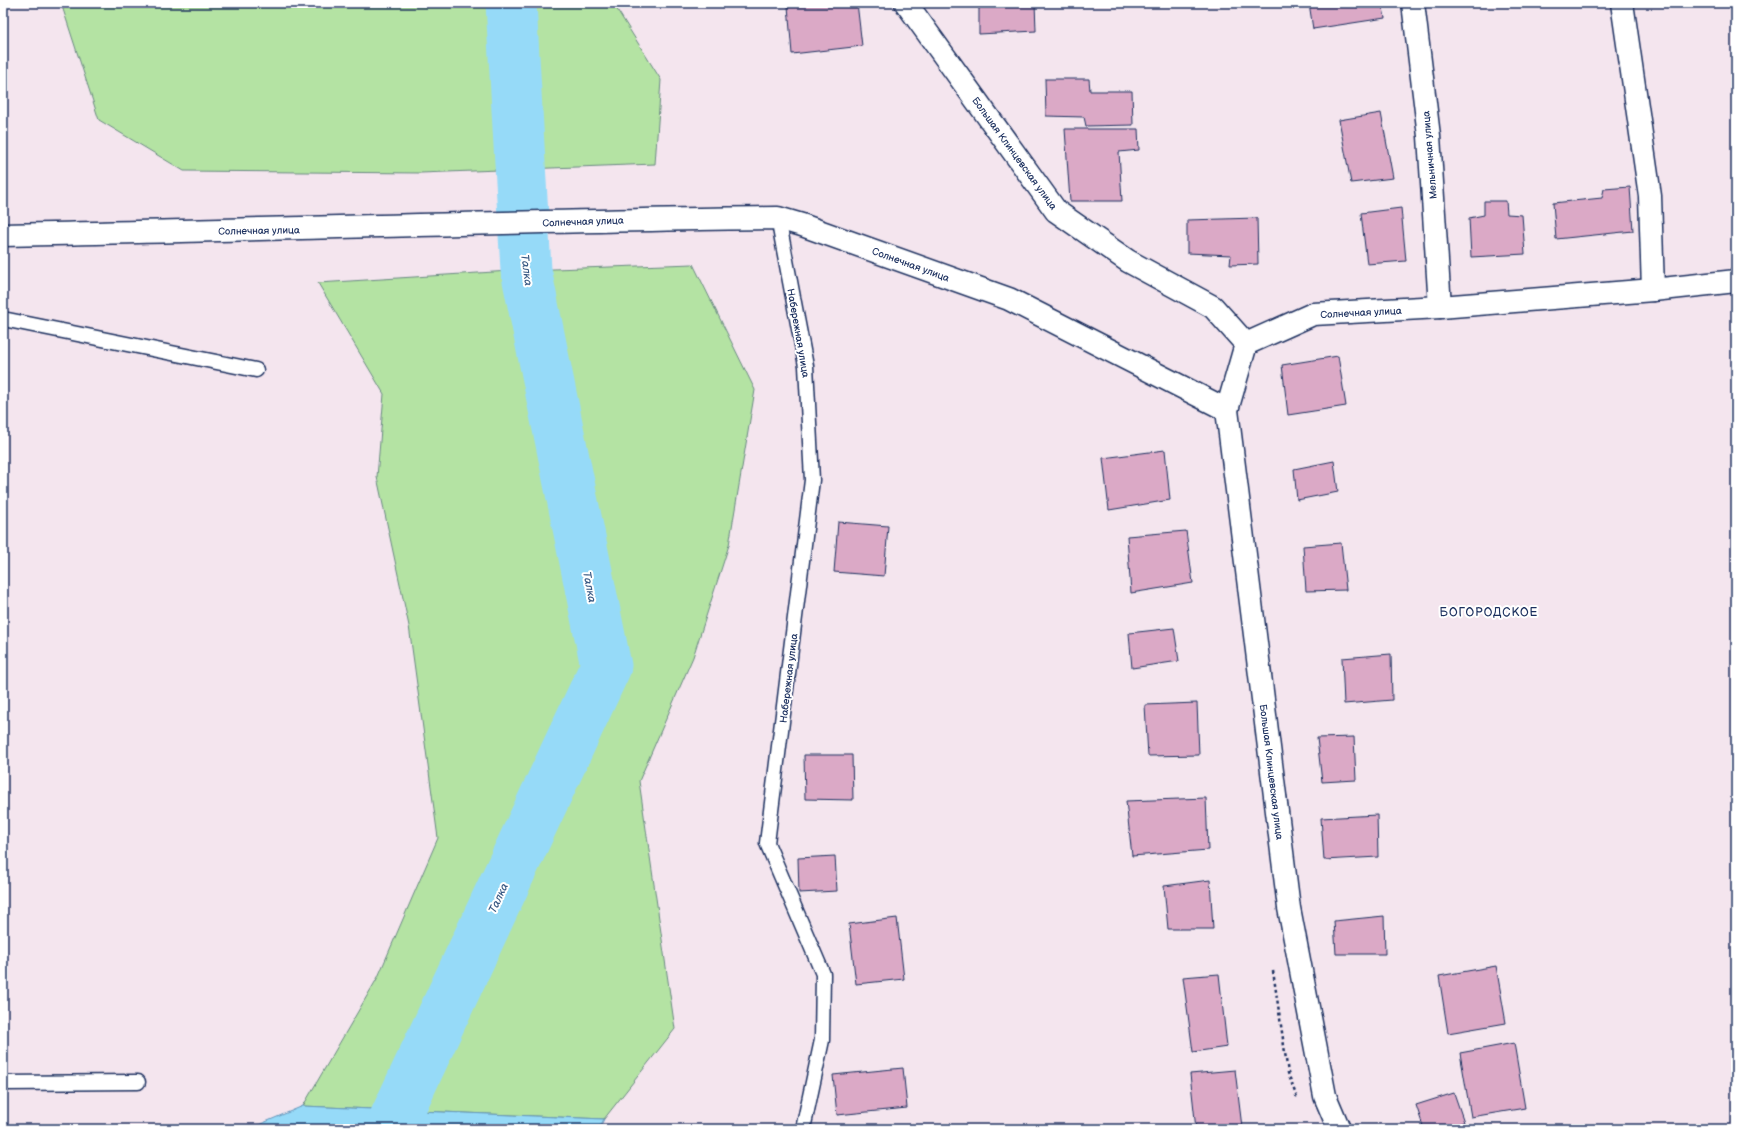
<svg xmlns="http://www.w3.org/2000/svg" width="1739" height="1132" viewBox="0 0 1739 1132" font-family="'Balsamiq Sans',sans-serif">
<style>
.green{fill:#b4e3a3;stroke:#688980}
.water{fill:#96daf8;stroke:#6596ba}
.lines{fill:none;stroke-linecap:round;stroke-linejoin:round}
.river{stroke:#96daf8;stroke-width:51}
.building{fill:#dba9c6;stroke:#1b2f5e}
.service-casing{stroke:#1b2f5e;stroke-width:17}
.minor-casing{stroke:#1b2f5e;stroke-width:25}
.tertiary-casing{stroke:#1b2f5e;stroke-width:25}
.path{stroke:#1b2f5e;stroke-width:2.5;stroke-dasharray:3 3;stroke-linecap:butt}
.service{stroke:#fff;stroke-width:14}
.minor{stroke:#fff;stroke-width:22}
.tertiary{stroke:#fff;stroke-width:22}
.labels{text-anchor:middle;stroke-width:4;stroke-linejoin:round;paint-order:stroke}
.street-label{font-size:10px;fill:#1b2f5e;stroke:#fff}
.water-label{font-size:11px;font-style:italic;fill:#3a5a84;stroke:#fff}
.quarter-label{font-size:12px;letter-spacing:1px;fill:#1b2f5e;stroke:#fff}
</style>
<rect width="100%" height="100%" fill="#f4e5ee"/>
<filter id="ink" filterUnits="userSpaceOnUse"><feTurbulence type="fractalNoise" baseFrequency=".025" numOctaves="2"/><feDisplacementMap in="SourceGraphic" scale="8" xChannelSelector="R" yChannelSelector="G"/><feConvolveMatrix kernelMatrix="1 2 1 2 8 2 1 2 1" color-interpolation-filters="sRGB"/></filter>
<g filter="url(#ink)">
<g class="green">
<path d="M 61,3 L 613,3 L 661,80 L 655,164 L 421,173 L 184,171 L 99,120 Z"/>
<path d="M 693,264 L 755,390 L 729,545 L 693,657 L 639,781 L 675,1029 L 604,1119 L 303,1106 L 378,977 L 438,838 L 409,626 L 377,477 L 384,394 L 318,283 L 526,270 Z"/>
</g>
<path class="water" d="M 303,1106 L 604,1119 L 599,1129 L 249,1129 Z"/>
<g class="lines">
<path class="river" d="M 390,1129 L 606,666 L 526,270 L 511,3"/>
</g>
<g class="building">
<path d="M 814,3 L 857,3 L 862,46 L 792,54 L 788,6 Z"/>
<path d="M 979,3 L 1035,3 L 1036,31 L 979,34 Z"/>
<path d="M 1309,3 L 1382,3 L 1385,18 L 1313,29 Z"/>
<path d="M 1045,79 L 1089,79 L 1090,91 L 1132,91 L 1133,125 L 1086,126 L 1084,117 L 1046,116 Z"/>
<path d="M 1381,113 L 1393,178 L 1351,183 L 1339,120 Z"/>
<path d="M 1065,129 L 1138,129 L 1139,150 L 1119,152 L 1122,201 L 1070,201 Z"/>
<path d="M 1630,187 L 1633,231 L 1556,239 L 1553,203 L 1602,198 L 1604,189 Z"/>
<path d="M 1484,201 L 1506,201 L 1507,214 L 1522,215 L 1525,254 L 1471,257 L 1469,218 L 1484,215 Z"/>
<path d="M 1401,208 L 1406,261 L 1367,264 L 1361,213 Z"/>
<path d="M 1257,218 L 1258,264 L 1230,265 L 1231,255 L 1187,253 L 1187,220 Z"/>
<path d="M 1338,356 L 1346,406 L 1288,415 L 1282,365 Z"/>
<path d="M 1165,450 L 1170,500 L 1109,510 L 1103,458 Z"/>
<path d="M 1334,461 L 1338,492 L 1297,500 L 1294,469 Z"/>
<path d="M 838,522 L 888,526 L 884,576 L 834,572 Z"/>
<path d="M 1186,531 L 1193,583 L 1131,593 L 1127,536 Z"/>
<path d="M 1341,543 L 1346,590 L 1306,591 L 1303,546 Z"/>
<path d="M 1174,628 L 1179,661 L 1132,668 L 1129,633 Z"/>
<path d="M 1391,654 L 1392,700 L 1344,704 L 1342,658 Z"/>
<path d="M 1197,703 L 1199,755 L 1148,756 L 1145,705 Z"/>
<path d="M 1354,737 L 1356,780 L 1322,782 L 1317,738 Z"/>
<path d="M 804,755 L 852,755 L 853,800 L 805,799 Z"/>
<path d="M 1206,798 L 1208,850 L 1132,856 L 1126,801 Z"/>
<path d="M 1377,815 L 1378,857 L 1324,860 L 1321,818 Z"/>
<path d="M 835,856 L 837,891 L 799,893 L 798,858 Z"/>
<path d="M 1210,880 L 1213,929 L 1168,929 L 1164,886 Z"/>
<path d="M 1384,916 L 1385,954 L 1336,954 L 1334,921 Z"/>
<path d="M 897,918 L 904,979 L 856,984 L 849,924 Z"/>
<path d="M 1496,966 L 1506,1023 L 1448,1033 L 1439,976 Z"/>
<path d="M 1219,974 L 1227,1047 L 1193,1052 L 1183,977 Z"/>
<path d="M 1514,1043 L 1525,1108 L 1471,1117 L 1460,1053 Z"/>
<path d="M 903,1068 L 907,1108 L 837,1115 L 833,1075 Z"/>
<path d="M 1235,1070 L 1242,1127 L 1196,1129 L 1190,1074 Z"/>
<path d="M 1454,1093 L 1464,1122 L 1441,1129 L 1424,1129 L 1416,1105 Z"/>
</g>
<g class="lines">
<g class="service-casing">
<g id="service">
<path d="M 778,218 L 806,366 L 812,480 L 767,843 L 823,974 L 822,1040 L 803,1129"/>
<path d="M 3,319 L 256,370"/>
<path d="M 3,1083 L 138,1082"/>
</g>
</g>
<g class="minor-casing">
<g id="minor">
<path d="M 906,3 L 1056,211 L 1128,261 L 1213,307 L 1246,344"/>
<path d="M 1413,3 L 1429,136 L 1440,307"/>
<path d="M 1622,3 L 1650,196 L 1653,290"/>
</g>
</g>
<g class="tertiary-casing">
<g id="tertiary">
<path d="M 3,235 C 261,230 519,221 778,218 L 802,225 L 1009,299 L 1227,410"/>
<path d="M 1339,1129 L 1325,1096 L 1289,908 L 1227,410 L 1246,344 L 1313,314 L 1440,307 L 1653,290 L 1736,281"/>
</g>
</g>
<path class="path" d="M 1273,971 L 1288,1073 L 1297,1098"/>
<use href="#service" class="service"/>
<use href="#minor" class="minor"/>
<use href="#tertiary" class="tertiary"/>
</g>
</g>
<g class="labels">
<g class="street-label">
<text transform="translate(1015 153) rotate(54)" y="4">Большая Клинцевская улица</text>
<text transform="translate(1429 155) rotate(-95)" y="4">Мельничная улица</text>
<text transform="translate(583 221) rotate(-2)" y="4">Солнечная улица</text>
<text transform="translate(259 230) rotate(-1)" y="4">Солнечная улица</text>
<text transform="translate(911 264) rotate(20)" y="4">Солнечная улица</text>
<text transform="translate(1361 312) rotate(-3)" y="4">Солнечная улица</text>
<text transform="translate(799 333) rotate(80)" y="4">Набережная улица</text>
<text transform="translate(788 678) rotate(-83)" y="4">Набережная улица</text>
<text transform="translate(1272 772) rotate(83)" y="4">Большая Клинцевская улица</text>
</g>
<g class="water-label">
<text transform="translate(527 270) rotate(83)" y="4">Талка</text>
<text transform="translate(590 587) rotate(79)" y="4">Талка</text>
<text transform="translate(498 898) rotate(-65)" y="4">Талка</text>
</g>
<g class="quarter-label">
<text x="1489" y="616">БОГОРОДСКОЕ</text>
</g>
</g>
<rect width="1739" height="1132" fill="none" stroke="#fff" stroke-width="16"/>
<rect x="8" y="8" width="1723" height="1116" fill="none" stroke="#1b2f5e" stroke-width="1.5" filter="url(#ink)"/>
</svg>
